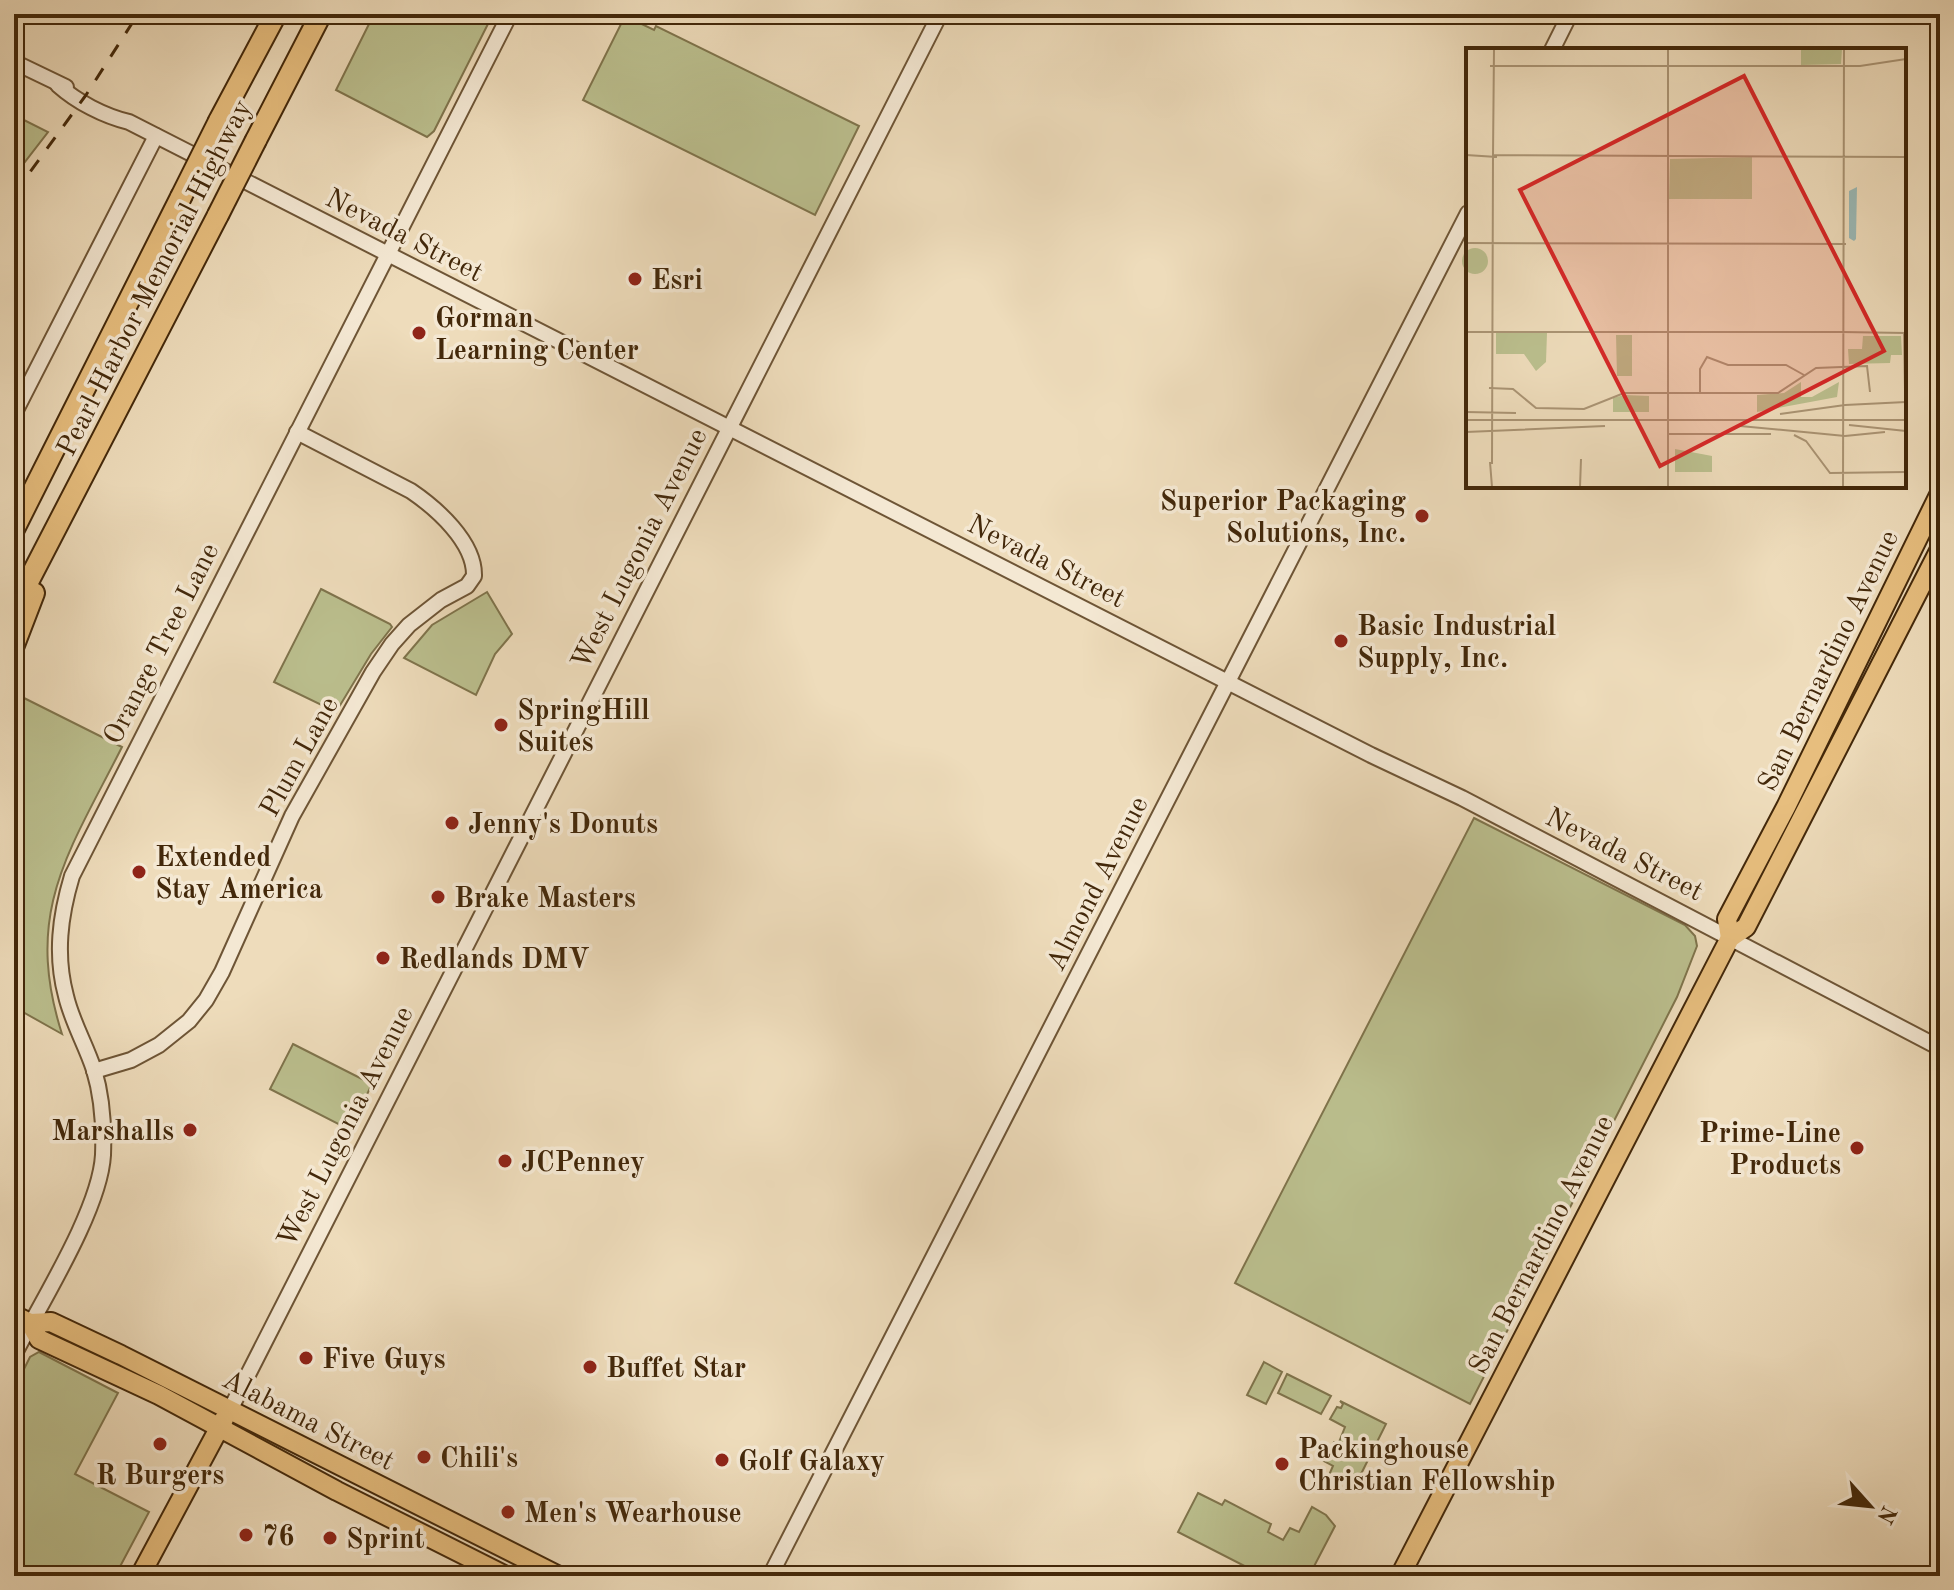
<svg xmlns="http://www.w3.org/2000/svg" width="1954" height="1590" viewBox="0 0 1954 1590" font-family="'Old Standard TT',serif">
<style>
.green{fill:#bbbf8e;stroke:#7f744c;stroke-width:2}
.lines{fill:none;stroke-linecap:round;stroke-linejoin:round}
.minor-casing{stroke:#6e5536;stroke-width:18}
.major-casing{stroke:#43280a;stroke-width:22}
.highway-casing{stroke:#43280a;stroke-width:24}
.minor{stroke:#f4e8d3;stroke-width:14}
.major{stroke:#e7be7e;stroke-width:18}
.highway{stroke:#e7be7e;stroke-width:20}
.rail{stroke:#43280a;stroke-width:3;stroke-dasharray:14 14;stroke-linecap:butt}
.highway-bridge-casing{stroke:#43280a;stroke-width:24;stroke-linecap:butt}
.highway-bridge{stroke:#e7be7e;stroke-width:20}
.poi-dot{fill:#8f2418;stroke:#f4e8d3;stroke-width:3}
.labels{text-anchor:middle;stroke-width:7;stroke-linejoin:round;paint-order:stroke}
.street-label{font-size:28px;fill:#43280a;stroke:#f4e8d3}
.poi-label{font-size:28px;font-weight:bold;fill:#43280a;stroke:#f4e8d3;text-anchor:start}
.inset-road{fill:none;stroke:#aa9474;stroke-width:2}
.view{fill:#d62828;fill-opacity:0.15;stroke:#d62828;stroke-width:4}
.inset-edge{fill:none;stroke:#43280a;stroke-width:4}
</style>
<rect width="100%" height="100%" fill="#eedcbb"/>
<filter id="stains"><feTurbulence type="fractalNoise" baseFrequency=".0025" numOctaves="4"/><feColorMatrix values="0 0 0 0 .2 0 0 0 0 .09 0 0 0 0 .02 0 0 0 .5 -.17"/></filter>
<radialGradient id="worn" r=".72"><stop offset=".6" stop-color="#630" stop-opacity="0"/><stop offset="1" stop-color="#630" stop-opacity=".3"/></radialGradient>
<g class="green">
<path d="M 374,14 L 493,14 L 434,131 L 427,137 L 336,90 Z"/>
<path d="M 625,16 L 654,30 L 656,26 L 859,126 L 815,215 L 583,100 Z"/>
<path d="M 14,115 L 48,132 L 14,176 Z"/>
<path d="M 321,589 L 390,624 L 392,627 L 371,654 L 336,712 L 274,682 Z"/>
<path d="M 487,592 L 512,634 L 495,654 L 476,695 L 404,658 L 432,625 Z"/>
<path d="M 24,698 L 122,747 C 69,852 23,912 62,1034 L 14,1007 L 14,720 Z"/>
<path d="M 1474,818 L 1685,925 L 1695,936 L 1697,946 L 1677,997 L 1470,1404 L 1235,1283 Z"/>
<path d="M 293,1044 L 372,1084 L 350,1130 L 270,1089 Z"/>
<path d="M 39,1352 L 118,1393 L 75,1474 L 149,1512 L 115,1576 L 14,1576 L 14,1389 L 30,1357 Z"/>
<path d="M 1264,1362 L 1282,1372 L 1266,1404 L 1247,1395 Z"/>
<path d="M 1287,1374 L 1331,1396 L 1321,1414 L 1278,1393 Z"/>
<path d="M 1340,1401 L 1386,1424 L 1357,1482 L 1344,1483 L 1329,1475 L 1333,1466 L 1324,1461 L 1334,1442 L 1339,1442 L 1345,1427 L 1330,1419 L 1337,1407 L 1341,1408 L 1343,1404 Z"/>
<path d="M 1198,1493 L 1222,1505 L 1225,1500 L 1271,1524 L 1268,1532 L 1283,1540 L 1290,1528 L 1299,1532 L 1312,1507 L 1326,1515 L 1335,1526 L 1309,1576 L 1264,1576 L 1178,1532 Z"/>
</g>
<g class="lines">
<g class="minor-casing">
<g id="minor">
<path d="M 1552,50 L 1570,14"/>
<path d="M 14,62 L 66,87"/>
<path d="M 58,85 C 77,102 104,116 129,122 L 1371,755 L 1462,798 L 1940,1048"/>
<path d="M 14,414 L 156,136"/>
<path d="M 94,1071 L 131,1060 L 159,1045 L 189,1021 L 206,1000 L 222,972 L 292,816 L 373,672 L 392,644 L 409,625 L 441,600 L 467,586 L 474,576 C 475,542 436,508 411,491 L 297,432"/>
<path d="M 14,1355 C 40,1304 100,1210 103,1155 C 104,1128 102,1096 94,1070 C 86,1045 72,1022 66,996 C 55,955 60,916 72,876 L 510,14"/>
<path d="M 230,1410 L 940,14"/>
<path d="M 770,1576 L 1468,213"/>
</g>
</g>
<g class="major-casing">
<g id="major">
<path d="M 1730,938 L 1727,919 L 1786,807 L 1940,493"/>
<path d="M 14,1315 L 30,1323 L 51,1322 L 121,1355 L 559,1576"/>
<path d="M 30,1323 L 39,1339 L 159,1395 L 337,1491 L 506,1576"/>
<path d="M 140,1576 L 224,1419"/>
<path d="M 1400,1576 L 1730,938 L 1746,927 L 1940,549"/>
</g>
</g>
<g class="highway-casing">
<g id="highway">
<path d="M 219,121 L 276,14"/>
<path d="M 256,140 L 321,14"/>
<path d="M 14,529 L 181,197"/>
<path d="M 14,609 L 218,215"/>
<path d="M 14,645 L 34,593"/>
</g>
</g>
<use href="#minor" class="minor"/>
<use href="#major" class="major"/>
<use href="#highway" class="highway"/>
<path class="rail" d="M 14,194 L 86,95 L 138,14"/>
<g class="highway-bridge-casing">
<g id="highway-bridge">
<path d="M 181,197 L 219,121"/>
<path d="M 218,215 L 256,140"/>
</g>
</g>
<use href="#highway-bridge" class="highway-bridge"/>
</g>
<g class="poi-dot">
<circle cx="635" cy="279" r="8"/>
<circle cx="419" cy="333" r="8"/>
<circle cx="1422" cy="516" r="8"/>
<circle cx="1341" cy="641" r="8"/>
<circle cx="501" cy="725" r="8"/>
<circle cx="452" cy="823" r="8"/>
<circle cx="139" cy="872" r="8"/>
<circle cx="438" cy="897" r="8"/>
<circle cx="383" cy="958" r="8"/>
<circle cx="190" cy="1130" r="8"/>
<circle cx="1857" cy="1148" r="8"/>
<circle cx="505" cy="1161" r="8"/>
<circle cx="306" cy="1358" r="8"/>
<circle cx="590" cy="1367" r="8"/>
<circle cx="160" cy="1444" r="8"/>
<circle cx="424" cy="1457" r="8"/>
<circle cx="722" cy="1460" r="8"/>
<circle cx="1282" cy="1464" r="8"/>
<circle cx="508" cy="1512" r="8"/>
<circle cx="246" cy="1535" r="8"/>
<circle cx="330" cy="1538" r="8"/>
</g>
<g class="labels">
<g class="street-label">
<text transform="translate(405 234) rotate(27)" y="10">Nevada Street</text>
<text transform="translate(153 277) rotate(-63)" y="10">Pearl Harbor Memorial Highway</text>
<text transform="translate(638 548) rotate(-63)" y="10">West Lugonia Avenue</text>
<text transform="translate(1047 560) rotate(27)" y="10">Nevada Street</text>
<text transform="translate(160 643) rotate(-63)" y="10">Orange Tree Lane</text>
<text transform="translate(1827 660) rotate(-64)" y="10">San Bernardino Avenue</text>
<text transform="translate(298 756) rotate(-61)" y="10">Plum Lane</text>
<text transform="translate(1625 853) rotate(27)" y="10">Nevada Street</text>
<text transform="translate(1096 883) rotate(-63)" y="10">Almond Avenue</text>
<text transform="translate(344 1126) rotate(-63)" y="10">West Lugonia Avenue</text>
<text transform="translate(1540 1244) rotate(-63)" y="10">San Bernardino Avenue</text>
<text transform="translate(309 1419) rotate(27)" y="10">Alabama Street</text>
</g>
<g class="poi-label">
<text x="651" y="289">Esri</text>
<text x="435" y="327">Gorman<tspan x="435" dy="32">Learning Center</tspan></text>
<text x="1406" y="510" text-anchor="end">Superior Packaging<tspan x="1406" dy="32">Solutions, Inc.</tspan></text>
<text x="1357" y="635">Basic Industrial<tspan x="1357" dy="32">Supply, Inc.</tspan></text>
<text x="517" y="719">SpringHill<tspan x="517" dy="32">Suites</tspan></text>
<text x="468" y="833">Jenny's Donuts</text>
<text x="155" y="866">Extended<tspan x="155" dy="32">Stay America</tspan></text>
<text x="454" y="907">Brake Masters</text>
<text x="399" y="968">Redlands DMV</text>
<text x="174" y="1140" text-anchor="end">Marshalls</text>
<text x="1841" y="1142" text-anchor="end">Prime-Line<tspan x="1841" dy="32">Products</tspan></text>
<text x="521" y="1171">JCPenney</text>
<text x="322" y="1368">Five Guys</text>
<text x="606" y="1377">Buffet Star</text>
<text x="1298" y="1458">Packinghouse<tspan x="1298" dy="32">Christian Fellowship</tspan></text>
<text x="440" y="1467">Chili's</text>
<text x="738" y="1470">Golf Galaxy</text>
<text x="160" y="1484" text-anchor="middle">R Burgers</text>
<text x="524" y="1522">Men's Wearhouse</text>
<text x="262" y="1545">76</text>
<text x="346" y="1548">Sprint</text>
</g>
</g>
<g transform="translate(1466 48)">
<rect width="440" height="440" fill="#eedcbb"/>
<path d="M 335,1 L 376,1 L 375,16 L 335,17 ZM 286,109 L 286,151 L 203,151 L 204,111 ZM-4 213a13 13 0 1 1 26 0a13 13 0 1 1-26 0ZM 30,285 L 81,285 L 80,314 L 70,323 L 58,306 L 30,306 ZM 150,287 L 166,287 L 166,328 L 151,328 ZM 397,288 L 435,288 L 436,307 L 425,307 L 424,315 L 383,316 L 382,301 L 396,301 ZM 335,334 L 335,349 L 346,349 L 373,334 L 371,349 L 291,364 L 291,347 L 318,345 ZM 158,347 L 183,348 L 183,364 L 147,364 L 147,350 ZM 209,401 L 246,408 L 246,424 L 209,424 Z" fill="#bbbf8e"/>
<path d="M 391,139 L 390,191 L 388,193 L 383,190 L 383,143 Z" fill="#9bbab7"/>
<path class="inset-road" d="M 24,18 L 394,18 L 440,11M 0,107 L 31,109M 27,107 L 28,1M 27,107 L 440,109M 0,195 L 380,196M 0,284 L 376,284M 376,284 L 440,285M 438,285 L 439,342M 23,340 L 47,341 L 70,360 L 118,361 L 158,345 L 312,345 L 350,320 L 401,318 L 404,344M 234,345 L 234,321 L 241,309 L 262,317 L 320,317 L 338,327M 379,357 L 440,354M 0,364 L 50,365M 314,366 L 379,357M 0,372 L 440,372M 383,377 L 440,383M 274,378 L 379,388M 0,384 L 139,378M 202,386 L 305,386M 328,387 L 340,393 L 364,425 L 440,424M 379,388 L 419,384M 24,414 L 26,439M 26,416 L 27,107M 114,439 L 115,411M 202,439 L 202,1M 377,439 L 378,1"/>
<path class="view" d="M 278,28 L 418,303 L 194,418 L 54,142 Z"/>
<rect width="440" height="440" class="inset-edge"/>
</g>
<rect width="1954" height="1590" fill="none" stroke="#eedcbb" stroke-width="48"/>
<rect x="16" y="16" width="1922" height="1558" fill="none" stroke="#43280a" stroke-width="4"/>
<rect x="24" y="24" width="1906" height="1542" fill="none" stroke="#43280a" stroke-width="2"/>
<g transform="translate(1870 1506) rotate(117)" stroke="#f4e8d3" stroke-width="6" paint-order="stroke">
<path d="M0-6L14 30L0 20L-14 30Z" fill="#43280a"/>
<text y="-12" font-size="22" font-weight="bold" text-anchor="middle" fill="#43280a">N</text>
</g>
<rect width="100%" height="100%" filter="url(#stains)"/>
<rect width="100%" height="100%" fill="url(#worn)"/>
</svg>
